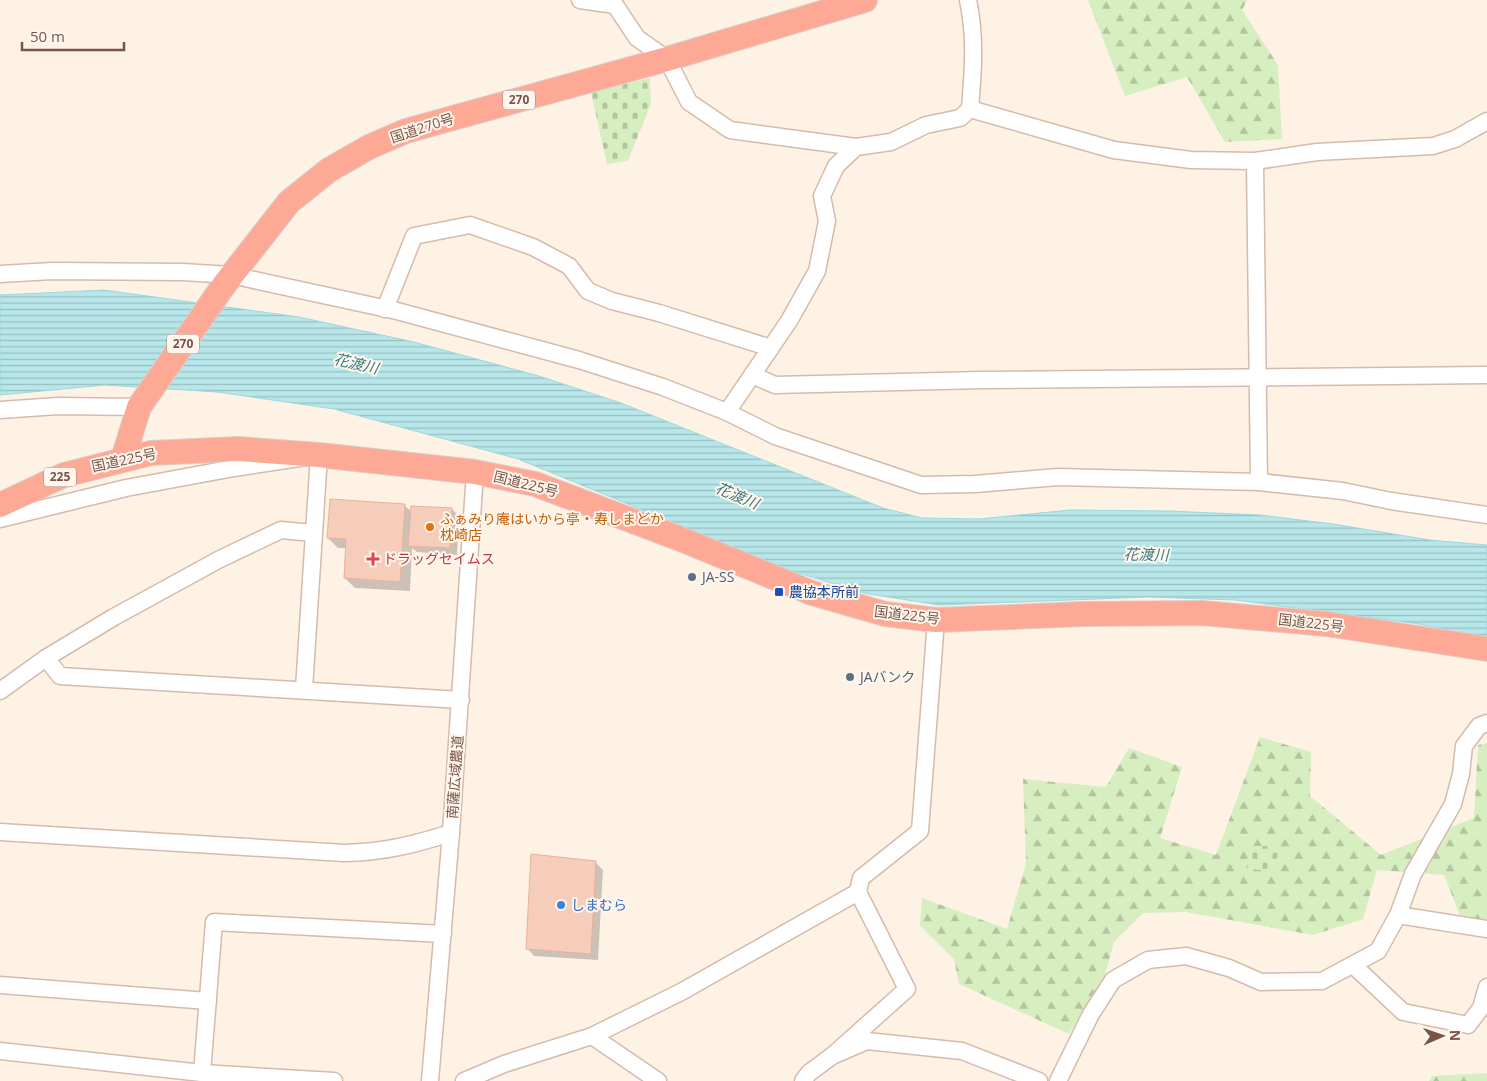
<svg xmlns="http://www.w3.org/2000/svg" width="1487" height="1081" viewBox="0 0 1487 1081" font-family="'Open Sans','Noto Sans JP',sans-serif">
<style>
.forest{fill:url(#forest-firs)}
.cemetery{fill:url(#cemetery-stones)}
.water{fill:url(#water-rules);stroke:#9cd9dd}
.shadow{fill:#0003}
.building{fill:#f6cdba;stroke:#ebb198}
.lines{fill:none;stroke-linecap:round;stroke-linejoin:round}
.minor-casing{stroke:#d4bbac;stroke-width:19}
.highway-casing{stroke:#dacfcb;stroke-width:26}
.minor{stroke:#fff;stroke-width:16}
.highway{stroke:#fea896;stroke-width:24}
.food-dot{fill:#e8710a;stroke:#fff6ed;stroke-width:2}
.health-dot{fill:#e0444e;stroke:#fff6ed;stroke-width:2}
.service-dot{fill:#5c6f8a;stroke:#fff6ed;stroke-width:2}
.transit-dot{fill:#1a4fb4;stroke:#fff6ed;stroke-width:2}
.shop-dot{fill:#3f7fe0;stroke:#fff6ed;stroke-width:2}
.labels{text-anchor:middle;stroke-width:4;stroke-linejoin:round;paint-order:stroke}
.shield{fill:#fff6ed;stroke:#a28579;stroke-width:1}
.shield-label{font-size:12px;font-weight:bold;fill:#7a5547}
.street-label{font-size:14px;fill:#7a5547;stroke:#fff6ed}
.food-label{font-size:14px;fill:#c56008;stroke:#fff6ed;text-anchor:start}
.health-label{font-size:14px;fill:#be3a42;stroke:#fff6ed;text-anchor:start}
.service-label{font-size:14px;fill:#4e5e75;stroke:#fff6ed;text-anchor:start}
.transit-label{font-size:14px;fill:#164399;stroke:#fff6ed;text-anchor:start}
.shop-label{font-size:14px;fill:#366cbe;stroke:#fff6ed;text-anchor:start}
.water-label{font-size:15px;font-style:italic;fill:#397b81;stroke:#fff6ed}
</style>
<defs>
<pattern id="forest-firs" width="22" height="20" patternUnits="userSpaceOnUse" patternTransform="scale(1.25)"><rect width="22" height="20" fill="#d7eec1"/><path d="M5 1l3.5 6h-7zM16 11l3.5 6h-7z" fill="#b3c49f"/></pattern>
<pattern id="cemetery-stones" width="16" height="16" patternUnits="userSpaceOnUse" patternTransform="scale(1.25)"><rect width="16" height="16" fill="#d7eec1"/><path d="M2 7V4a2 2 0 0 1 4 0v3zM10 15v-3a2 2 0 0 1 4 0v3z" fill="#b3c49f"/></pattern>
<pattern id="water-rules" width="6" height="5" patternUnits="userSpaceOnUse" patternTransform="scale(1.25)"><rect width="6" height="5" fill="#b7e7ea"/><path d="M0 2.5h6" fill="none" stroke="#9abebf"/></pattern>
</defs>
<rect width="100%" height="100%" fill="#fef2e5"/>
<g class="forest">
<path d="M 1088,0 L 1247,0 L 1242,10 L 1278,65 L 1282,139 L 1225,142 L 1187,77 L 1125,96 Z"/>
<path d="M 1260,737 L 1311,752 L 1310,796 L 1381,855 L 1474,818 L 1478,745 L 1487,743 L 1487,919 L 1461,918 L 1444,875 L 1377,870 L 1363,919 L 1313,935 L 1186,912 L 1143,913 L 1114,942 L 1105,975 L 1069,1034 L 959,984 L 954,959 L 920,926 L 922,898 L 1007,929 L 1026,863 L 1023,779 L 1106,787 L 1129,748 L 1182,767 L 1160,838 L 1216,855 Z"/>
<path d="M 1487,1073 L 1487,1081 L 1429,1081 L 1432,1076 Z"/>
</g>
<g class="cemetery">
<path d="M 650,78 L 651,104 L 628,161 L 607,164 L 591,92 Z"/>
<path d="M 1255,846 L 1280,846 L 1274,872 L 1246,868 Z"/>
</g>
<path class="water" d="M 104,290 L 299,317 L 414,342 L 539,376 L 621,403 L 883,508 L 922,518 L 979,519 L 1070,510 L 1169,511 L 1260,515 L 1333,524 L 1430,540 L 1487,545 L 1487,639 L 1419,624 L 1235,600 L 1149,597 L 939,605 L 863,593 L 786,569 L 518,459 L 334,409 L 217,392 L 105,385 L 0,395 L 0,295 Z"/>
<g class="shadow">
<path d="M 404,505 L 412,512 L 452,509 L 459,516 L 457,555 L 417,552 L 412,548 L 410,591 L 355,588 L 345,578 L 347,548 L 338,548 L 328,538 Z"/>
<path d="M 596,863 L 603,870 L 598,960 L 534,956 L 527,948 Z"/>
</g>
<g class="building">
<path d="M 330,499 L 405,504 L 400,582 L 344,578 L 346,539 L 327,538 Z"/>
<path d="M 411,506 L 452,508 L 450,548 L 408,546 Z"/>
<path d="M 531,854 L 596,861 L 591,954 L 526,949 Z"/>
</g>
<g class="lines">
<g class="minor-casing">
<g id="minor">
<path d="M 580,0 L 615,5 L 637,38 L 667,59 L 689,102 L 730,130 L 856,147"/>
<path d="M 970,109 L 1114,150 L 1191,160 L 1255,161 L 1317,152 L 1433,146 L 1455,139 L 1487,121"/>
<path d="M 1255,161 L 1259,482"/>
<path d="M 0,274 L 52,271 L 183,272 L 231,275 L 397,311 L 579,360 L 663,387 L 727,412 L 775,436 L 921,485 L 975,484 L 1058,477 L 1259,482 L 1343,491 L 1391,501 L 1487,515"/>
<path d="M 385,309 L 414,236 L 470,225 L 533,247 L 569,266 L 588,291 L 612,301 L 659,313 L 771,348"/>
<path d="M 752,375 L 775,385 L 982,380 L 1487,375"/>
<path d="M 0,410 L 58,406 L 139,407"/>
<path d="M 727,412 L 789,321 L 817,271 L 827,221 L 822,196 L 836,166 L 856,147 L 891,142 L 926,125 L 960,118 L 970,109 C 973,72 976,37 968,0"/>
<path d="M 0,519 L 126,488 L 234,468 L 319,455 L 304,689"/>
<path d="M 46,658 L 60,676 L 461,700"/>
<path d="M 0,691 L 46,658 L 114,617 L 220,559 L 281,530 L 313,533"/>
<path d="M 0,832 L 344,853 C 385,852 412,845 451,833"/>
<path d="M 1398,915 L 1487,929"/>
<path d="M 1353,965 L 1403,1012 L 1468,1025 L 1481,1008 L 1487,987"/>
<path d="M 0,985 L 208,1001"/>
<path d="M 592,1036 L 681,992 L 858,892"/>
<path d="M 0,1051 L 202,1073 L 334,1081"/>
<path d="M 832,1056 L 907,989 L 858,892 L 861,878 L 920,831 L 936,620"/>
<path d="M 202,1073 L 214,922 L 443,934"/>
<path d="M 430,1081 L 451,833 L 475,472"/>
<path d="M 464,1081 L 504,1064 L 592,1036 L 658,1081"/>
<path d="M 803,1081 L 809,1073 L 832,1056 L 867,1041 L 962,1051 L 1039,1081"/>
<path d="M 1058,1081 L 1091,1014 L 1113,980 L 1148,960 L 1186,956 L 1229,968 L 1261,982 L 1322,981 L 1378,951 L 1398,915 L 1413,874 L 1453,804 L 1461,774 L 1464,746 L 1479,726 L 1487,723"/>
</g>
</g>
<g class="highway-casing">
<g id="highway">
<path d="M 123,459 L 139,407 L 224,285 L 289,202 L 329,170 L 369,147 L 406,131 L 667,59 L 865,0"/>
<path d="M 0,505 L 64,475 L 151,453 L 238,449 L 319,455 L 475,472 L 535,484 L 678,538 L 812,593 L 885,614 L 936,620 L 1083,614 L 1202,613 L 1327,624 L 1487,649"/>
</g>
</g>
<use href="#minor" class="minor"/>
<use href="#highway" class="highway"/>
</g>
<circle class="food-dot" cx="430" cy="527" r="5"/>
<path class="health-dot" d="M370.5 551.5h5v5h5v5h-5v5h-5v-5h-5v-5h5z"/>
<g class="service-dot">
<circle cx="692" cy="577" r="5"/>
<circle cx="850" cy="677" r="5"/>
</g>
<rect class="transit-dot" x="774" y="587" width="10" height="10" rx="2.5"/>
<circle class="shop-dot" cx="561" cy="905" r="5"/>
<g class="labels">
<g class="shield">
<rect x="503" y="90.5" width="32" height="19" rx="4"/>
<rect x="167" y="334.5" width="32" height="19" rx="4"/>
<rect x="44" y="467.5" width="32" height="19" rx="4"/>
</g>
<g class="shield-label">
<text x="519" y="104">270</text>
<text x="183" y="348">270</text>
<text x="60" y="481">225</text>
</g>
<g class="street-label">
<text transform="translate(422 128) rotate(-18)" y="5">国道270号</text>
<text transform="translate(124 460) rotate(-12)" y="5">国道225号</text>
<text transform="translate(526 484) rotate(14)" y="5">国道225号</text>
<text transform="translate(907 615) rotate(7)" y="5">国道225号</text>
<text transform="translate(1311 623) rotate(7)" y="5">国道225号</text>
<text transform="translate(455 777) rotate(-86)" y="5">南薩広域農道</text>
</g>
<g class="food-label">
<text x="440" y="524">ふぁみり庵はいから亭・寿しまどか<tspan x="440" dy="16">枕崎店</tspan></text>
</g>
<g class="health-label">
<text x="383" y="564">ドラッグセイムス</text>
</g>
<g class="service-label">
<text x="702" y="582">JA-SS</text>
<text x="860" y="682">JAバンク</text>
</g>
<g class="transit-label">
<text x="789" y="597">農協本所前</text>
</g>
<g class="shop-label">
<text x="571" y="910">しまむら</text>
</g>
<g class="water-label">
<text transform="translate(356 364) rotate(13)" y="5">花渡川</text>
<text transform="translate(737 496) rotate(23)" y="5">花渡川</text>
<text transform="translate(1146 555) rotate(1)" y="5">花渡川</text>
</g>
</g>
<g transform="translate(1442 1036) rotate(88)" stroke="#fff6ed" stroke-width="4" paint-order="stroke">
<path d="M0-4L9 19L0 12L-9 19Z" fill="#7a5547"/>
<text y="-8" font-size="14" font-weight="bold" text-anchor="middle" fill="#7a5547">N</text>
</g>
<path d="M22 42v8h102v-8" fill="none" stroke="#7a5547" stroke-width="2.5"/>
<text x="30" y="42" font-size="15" fill="#7a5547" stroke="#fff6ed" stroke-width="4" paint-order="stroke">50 m</text>
</svg>
